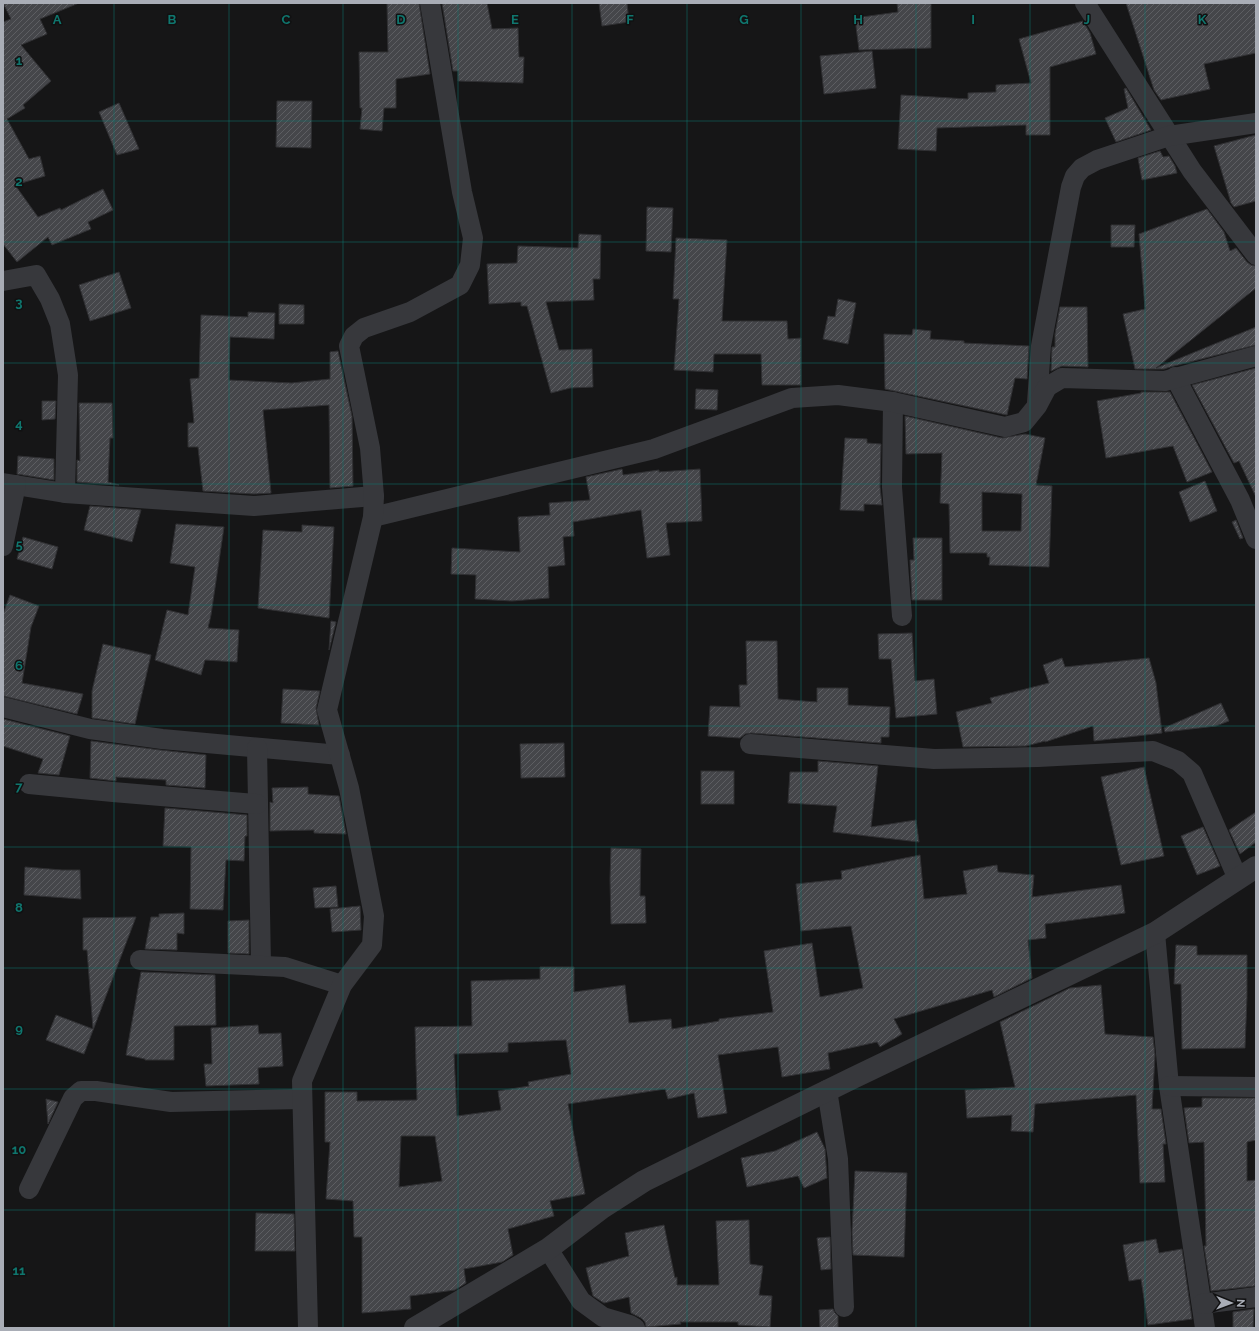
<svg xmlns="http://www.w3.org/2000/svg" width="1259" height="1331" viewBox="0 0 1259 1331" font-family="Raleway,sans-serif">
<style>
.building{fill:url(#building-hatch);stroke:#303033;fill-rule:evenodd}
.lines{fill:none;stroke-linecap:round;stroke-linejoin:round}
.minor{stroke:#37383c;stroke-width:20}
.tertiary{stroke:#37383c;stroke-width:22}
.grid{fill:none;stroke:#0f766e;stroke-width:1;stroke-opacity:0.55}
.grid-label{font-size:13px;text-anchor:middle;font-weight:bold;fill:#0f766e;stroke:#111112;stroke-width:3;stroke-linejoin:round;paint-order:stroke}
</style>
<defs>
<pattern id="building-hatch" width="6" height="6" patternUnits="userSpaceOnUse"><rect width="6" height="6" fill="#45464a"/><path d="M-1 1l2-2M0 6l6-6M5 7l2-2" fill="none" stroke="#5d5e62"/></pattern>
</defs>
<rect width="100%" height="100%" fill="#161617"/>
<g class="building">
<path d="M 3,3 L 79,3 L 40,19 L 47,34 L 21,45 L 51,81 L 23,105 L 25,108 L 7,119 L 29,159 L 40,156 L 45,176 L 15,185 L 38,217 L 60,208 L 61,210 L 103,189 L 113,210 L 88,222 L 91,229 L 52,245 L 48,237 L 17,262 L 3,244 L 3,22 L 11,19 Z"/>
<path d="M 387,3 L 419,3 L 430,74 L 396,79 L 396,108 L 384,108 L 382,131 L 360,129 L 362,108 L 360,108 L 359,52 L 388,52 Z"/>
<path d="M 442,3 L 487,3 L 492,29 L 518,28 L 519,57 L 524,57 L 523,83 L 458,81 L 458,71 L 453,71 Z"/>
<path d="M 599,3 L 627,3 L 629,22 L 602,26 Z"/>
<path d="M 897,3 L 931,3 L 931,48 L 859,50 L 855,18 L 898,12 Z"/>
<path d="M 1126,3 L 1256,3 L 1256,53 L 1204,64 L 1210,89 L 1161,100 L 1154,90 Z"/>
<path d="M 1083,21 L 1090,33 L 1096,54 L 1050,67 L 1050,135 L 1026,135 L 1026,125 L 937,128 L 936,151 L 898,149 L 901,95 L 968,99 L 968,93 L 996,92 L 996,85 L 1031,83 L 1019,39 Z"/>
<path d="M 872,51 L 876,88 L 824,94 L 820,56 Z"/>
<path d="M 1126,88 L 1151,130 L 1116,142 L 1105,118 L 1128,108 L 1124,89 Z"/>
<path d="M 277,101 L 312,101 L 311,148 L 276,147 Z"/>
<path d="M 119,103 L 139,149 L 117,155 L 99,112 Z"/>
<path d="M 1256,135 L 1256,201 L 1234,207 L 1231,203 L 1214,146 Z"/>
<path d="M 1160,151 L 1163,157 L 1169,156 L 1175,166 L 1177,173 L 1142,180 L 1138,158 Z"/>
<path d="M 647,207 L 673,208 L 671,252 L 646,251 Z"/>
<path d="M 1207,209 L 1224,232 L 1230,251 L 1236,248 L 1247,262 L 1251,265 L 1256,266 L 1256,288 L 1156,368 L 1256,327 L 1256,345 L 1170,367 L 1164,369 L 1135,369 L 1123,314 L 1145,309 L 1139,234 Z"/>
<path d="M 1111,225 L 1135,225 L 1134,247 L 1111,247 Z"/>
<path d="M 579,234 L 601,235 L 600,279 L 593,279 L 594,300 L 546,302 L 559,350 L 592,349 L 593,387 L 570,388 L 551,393 L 527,306 L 521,306 L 521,302 L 489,304 L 487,264 L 517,263 L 518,246 L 578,248 Z"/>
<path d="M 676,238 L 727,240 L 722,321 L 787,321 L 788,339 L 801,338 L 801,385 L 762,385 L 761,354 L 714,354 L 713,372 L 674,370 L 679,299 L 673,299 Z"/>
<path d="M 119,272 L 131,308 L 90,321 L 79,285 Z"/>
<path d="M 838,299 L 856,303 L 848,344 L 823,339 L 828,316 L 835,317 Z"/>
<path d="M 279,304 L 304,305 L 304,324 L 279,324 Z"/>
<path d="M 1060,307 L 1087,307 L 1088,367 L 1062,366 L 1051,371 L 1052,347 L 1055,347 L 1055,334 Z"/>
<path d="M 248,312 L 275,313 L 274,339 L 230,337 L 229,380 L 292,383 L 330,379 L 330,352 L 338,351 L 352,416 L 353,486 L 330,488 L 329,405 L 263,410 L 271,493 L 254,494 L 203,491 L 198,447 L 188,447 L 188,423 L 194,423 L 190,379 L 199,378 L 201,315 L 248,317 Z"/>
<path d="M 913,329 L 931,331 L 930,339 L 964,341 L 964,343 L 1029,346 L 1027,379 L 1015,378 L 1007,415 L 885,389 L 884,334 L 912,335 Z"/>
<path d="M 1256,368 L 1256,497 L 1239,461 L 1234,463 L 1192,385 Z"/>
<path d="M 696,389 L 718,390 L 717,410 L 695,409 Z"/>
<path d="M 1141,392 L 1170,392 L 1212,472 L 1187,482 L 1173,446 L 1106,458 L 1097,401 L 1141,393 Z"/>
<path d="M 42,401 L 56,401 L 55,419 L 42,420 Z"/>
<path d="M 79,403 L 112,403 L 113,438 L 110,438 L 108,482 L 119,485 L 77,482 L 77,460 L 80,461 Z"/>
<path d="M 905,416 L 1002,438 L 1025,434 L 1045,438 L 1036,485 L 1052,486 L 1049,567 L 989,565 L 990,557 L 987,557 L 987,553 L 950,553 L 949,504 L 940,503 L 942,453 L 906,454 ZM 982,492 L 1022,494 L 1021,531 L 982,531 Z"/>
<path d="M 845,438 L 867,439 L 867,443 L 881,444 L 880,487 L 882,505 L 864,504 L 864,511 L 840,510 Z"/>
<path d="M 18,456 L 54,459 L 54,480 L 17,474 Z"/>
<path d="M 622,469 L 623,475 L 659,470 L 659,472 L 700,469 L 702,521 L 666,523 L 670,555 L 647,558 L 641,510 L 573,522 L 574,536 L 563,537 L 565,565 L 548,567 L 549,598 L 512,601 L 475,599 L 476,575 L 451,574 L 452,548 L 520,552 L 518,517 L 550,515 L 549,503 L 590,500 L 586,477 Z"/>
<path d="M 1205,481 L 1217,511 L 1190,522 L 1179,492 Z"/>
<path d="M 90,506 L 141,510 L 132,542 L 84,530 Z"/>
<path d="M 1236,520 L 1243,538 L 1240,539 L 1232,522 Z"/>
<path d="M 176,524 L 224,527 L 211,615 L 208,628 L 239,630 L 237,662 L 205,660 L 201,675 L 155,660 L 167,610 L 188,615 L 195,567 L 170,563 Z"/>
<path d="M 302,525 L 334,527 L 329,618 L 258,608 L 263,530 L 302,532 Z"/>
<path d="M 23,537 L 58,547 L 52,569 L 17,559 Z"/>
<path d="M 913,538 L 942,538 L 942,600 L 912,600 L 910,560 L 914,560 Z"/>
<path d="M 10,595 L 39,606 L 31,627 L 22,683 L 83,694 L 77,714 L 3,696 L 3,614 Z"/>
<path d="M 331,621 L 336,622 L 329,650 Z"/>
<path d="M 912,633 L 915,681 L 934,679 L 937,714 L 896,718 L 891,659 L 879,659 L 878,634 Z"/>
<path d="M 746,641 L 777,641 L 778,699 L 817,702 L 817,688 L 848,688 L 848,705 L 890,707 L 889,737 L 881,737 L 881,743 L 751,733 L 745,734 L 740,738 L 708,736 L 710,706 L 740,707 L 739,685 L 747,685 Z"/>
<path d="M 103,644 L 151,655 L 135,724 L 92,718 L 92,691 Z"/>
<path d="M 1062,658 L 1065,667 L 1149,658 L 1156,683 L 1162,733 L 1094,741 L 1093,726 L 1045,742 L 1045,741 L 1026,746 L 963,747 L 956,712 L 992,703 L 990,698 L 1049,683 L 1043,665 Z"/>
<path d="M 283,689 L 320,691 L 316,708 L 319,725 L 281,723 Z"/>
<path d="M 1221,703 L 1229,721 L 1216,726 L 1165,732 L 1164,728 Z"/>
<path d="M 3,719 L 70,736 L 59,775 L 38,773 L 43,759 L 3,746 Z"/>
<path d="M 91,741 L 160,750 L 206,755 L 205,788 L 166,785 L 166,780 L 116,777 L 116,781 L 90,778 Z"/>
<path d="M 564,743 L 565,777 L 521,778 L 520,744 Z"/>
<path d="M 818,761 L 878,766 L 871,827 L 916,820 L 919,842 L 833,832 L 837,806 L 788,803 L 790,772 L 818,772 Z"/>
<path d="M 1144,767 L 1164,856 L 1121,865 L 1101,777 Z"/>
<rect x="701" y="771" width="33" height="33"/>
<path d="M 308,787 L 308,794 L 339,796 L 346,834 L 314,833 L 314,830 L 270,831 L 270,802 L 273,803 L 272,788 Z"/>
<path d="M 165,808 L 247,815 L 247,836 L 245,836 L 244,861 L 226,860 L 223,910 L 190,909 L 191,847 L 163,846 Z"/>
<path d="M 1256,812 L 1256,842 L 1240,854 L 1229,830 Z"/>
<path d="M 1203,827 L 1220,866 L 1197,875 L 1181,836 Z"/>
<path d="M 611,848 L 641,849 L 640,896 L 645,896 L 646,923 L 611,924 L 610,879 Z"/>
<path d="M 920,855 L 924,899 L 967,894 L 963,871 L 997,865 L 998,872 L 1034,875 L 1032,897 L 1121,885 L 1125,913 L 1045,924 L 1046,938 L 1028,940 L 1032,978 L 994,997 L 992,990 L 894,1019 L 902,1034 L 880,1047 L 877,1042 L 828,1053 L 830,1069 L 782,1077 L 778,1047 L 718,1055 L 727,1113 L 698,1118 L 694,1093 L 668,1099 L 665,1089 L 568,1104 L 585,1194 L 550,1201 L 554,1216 L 508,1229 L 513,1255 L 502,1262 L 464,1269 L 466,1283 L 455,1290 L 410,1296 L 411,1309 L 362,1313 L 362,1237 L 354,1237 L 353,1201 L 326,1199 L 330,1142 L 325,1142 L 325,1092 L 357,1092 L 357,1101 L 417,1100 L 415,1027 L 472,1026 L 471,981 L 540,979 L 540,967 L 574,967 L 574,992 L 625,985 L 629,1023 L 671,1019 L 672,1029 L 719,1021 L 719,1019 L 773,1012 L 764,951 L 812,943 L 820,997 L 863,988 L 851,926 L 801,931 L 796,884 L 842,879 L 841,871 ZM 566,1040 L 571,1074 L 528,1082 L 529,1086 L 498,1091 L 501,1110 L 457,1116 L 454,1054 L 508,1052 L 508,1043 ZM 401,1136 L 435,1136 L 442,1181 L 399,1187 Z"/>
<path d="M 25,867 L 62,870 L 80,870 L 81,899 L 24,895 Z"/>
<path d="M 336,886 L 338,907 L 315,908 L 313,888 Z"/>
<path d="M 360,906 L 361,930 L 332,932 L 330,909 Z"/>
<path d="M 184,913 L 184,934 L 177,933 L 177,950 L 145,949 L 151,917 L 159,917 L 159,914 Z"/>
<path d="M 136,917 L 84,1054 L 46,1040 L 56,1015 L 93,1029 L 87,950 L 83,950 L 83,918 Z"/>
<path d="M 249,920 L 249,954 L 228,953 L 228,921 Z"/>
<path d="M 1176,945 L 1197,946 L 1197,955 L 1247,955 L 1247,997 L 1245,1048 L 1182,1049 L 1181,984 L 1174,984 Z"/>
<path d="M 141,972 L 215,975 L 216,1025 L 174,1026 L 174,1060 L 145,1060 L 145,1059 L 126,1055 Z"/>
<path d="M 1101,985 L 1105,1034 L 1153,1037 L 1155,1055 L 1152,1109 L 1161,1109 L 1166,1144 L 1163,1144 L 1165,1182 L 1140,1183 L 1136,1095 L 1035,1104 L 1033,1132 L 1011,1131 L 1012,1115 L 967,1118 L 965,1090 L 1015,1087 L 1000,1022 L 1070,988 Z"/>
<path d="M 258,1025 L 259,1034 L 281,1033 L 283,1066 L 258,1068 L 259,1084 L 206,1086 L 204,1064 L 212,1064 L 211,1028 Z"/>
<path d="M 1202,1098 L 1256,1098 L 1256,1140 L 1247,1142 L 1247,1181 L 1256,1180 L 1255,1286 L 1211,1291 L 1204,1246 L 1206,1246 L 1204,1142 L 1189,1143 L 1184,1108 L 1202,1107 Z"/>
<path d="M 46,1099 L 58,1102 L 48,1124 Z"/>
<path d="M 817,1132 L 825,1149 L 827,1178 L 804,1188 L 798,1176 L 747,1187 L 741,1158 L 775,1151 Z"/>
<path d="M 855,1171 L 907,1173 L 904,1257 L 853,1255 L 852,1232 Z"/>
<path d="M 256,1213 L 294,1214 L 295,1251 L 255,1251 Z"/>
<path d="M 749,1220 L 750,1264 L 763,1266 L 759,1295 L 772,1296 L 770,1327 L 738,1325 L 738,1322 L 680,1322 L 681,1324 L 646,1327 L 645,1322 L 641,1318 L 631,1313 L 629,1297 L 604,1303 L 593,1296 L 586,1268 L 629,1256 L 625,1233 L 664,1225 L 675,1278 L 677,1277 L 677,1285 L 719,1285 L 716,1221 Z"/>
<path d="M 830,1237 L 831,1269 L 821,1270 L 817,1238 Z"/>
<path d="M 1156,1239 L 1159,1253 L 1182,1249 L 1192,1319 L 1148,1325 L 1141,1279 L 1129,1281 L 1123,1245 Z"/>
<path d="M 833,1309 L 835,1313 L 838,1316 L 838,1328 L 820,1328 L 819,1310 Z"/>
<path d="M 1254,1309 L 1253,1328 L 1233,1328 L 1233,1312 Z"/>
</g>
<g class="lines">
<g class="minor">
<path d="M 1085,3 L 1192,171 L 1256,255"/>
<path d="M 3,281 L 36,275 L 50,299 L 60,324 L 68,375 L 65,493"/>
<path d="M 1175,377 L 1240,500 L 1256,539"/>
<path d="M 893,402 L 892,487 L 902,616"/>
<path d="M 1037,403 L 1041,346 L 1071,187 L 1075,176 L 1082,168 L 1097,160 L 1169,136 L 1256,123"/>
<path d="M 3,483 L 65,493 L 254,506 L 374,496"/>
<path d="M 373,517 L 654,449 L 792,398 L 838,395 L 893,402 L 1005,427 L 1024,422 L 1037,406 L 1047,387 L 1062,378 L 1165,381 L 1256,356"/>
<path d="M 3,546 L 16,485"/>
<path d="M 3,707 L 90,729 L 162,739 L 340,755"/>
<path d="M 750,744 L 934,759 L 1038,757 L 1153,751 L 1178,761 L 1192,773 L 1238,879"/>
<path d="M 257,748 L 261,965"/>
<path d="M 29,784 L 113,792 L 257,804"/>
<path d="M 1155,933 L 1169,1086 L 1205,1328"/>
<path d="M 140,960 L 285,967 L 342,985"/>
<path d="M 1169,1086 L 1256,1087"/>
<path d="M 827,1090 L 838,1159 L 844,1307"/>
<path d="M 29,1189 L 73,1098 L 81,1091 L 96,1091 L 171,1102 L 302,1099"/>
<path d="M 548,1249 L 581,1301 L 603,1317 L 630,1325 L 635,1328"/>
<path d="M 1202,1304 L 1256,1297"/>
<path d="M 308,1328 L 302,1081 L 342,985 L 372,945 L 374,916 L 349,788 L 327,710 L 373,517 L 374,496 L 370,448 L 349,346 L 354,336 L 364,328 L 410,312 L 460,285 L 470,265 L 473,238 L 462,192 L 430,3"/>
</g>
<path class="tertiary" d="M 415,1328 L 548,1249 L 602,1208 L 644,1181 L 853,1078 L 1155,933 L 1256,867"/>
</g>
<path class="grid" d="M 114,3 L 114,1328M 229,3 L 229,1328M 343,3 L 343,1328M 458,3 L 458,1328M 572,3 L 572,1328M 687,3 L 687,1328M 801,3 L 801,1328M 916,3 L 916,1328M 1030,3 L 1030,1328M 1145,3 L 1145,1328M 3,121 L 1256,121M 3,242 L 1256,242M 3,363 L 1256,363M 3,484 L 1256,484M 3,605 L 1256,605M 3,726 L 1256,726M 3,847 L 1256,847M 3,968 L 1256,968M 3,1089 L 1256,1089M 3,1210 L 1256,1210"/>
<g class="grid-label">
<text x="57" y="24">A</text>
<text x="172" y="24">B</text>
<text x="286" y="24">C</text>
<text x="401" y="24">D</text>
<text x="515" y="24">E</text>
<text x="630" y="24">F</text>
<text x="744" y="24">G</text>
<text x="858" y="24">H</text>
<text x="973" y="24">I</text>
<text x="1087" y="24">J</text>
<text x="1202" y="24">K</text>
<text x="19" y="65">1</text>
<text x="19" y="186">2</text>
<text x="19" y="307">3</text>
<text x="19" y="428">4</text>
<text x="19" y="549">5</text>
<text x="19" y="670">6</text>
<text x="19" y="791">7</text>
<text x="19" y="912">8</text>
<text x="19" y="1033">9</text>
<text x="19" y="1154">10</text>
<text x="19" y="1275">11</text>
</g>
<rect width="1259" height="1331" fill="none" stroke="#a9adb6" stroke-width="8"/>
<g transform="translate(1231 1303) rotate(91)" stroke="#111112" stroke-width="3" paint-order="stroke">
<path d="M0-3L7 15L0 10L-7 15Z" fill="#a9adb6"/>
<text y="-6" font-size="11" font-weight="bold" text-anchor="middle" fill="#a9adb6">N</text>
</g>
</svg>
